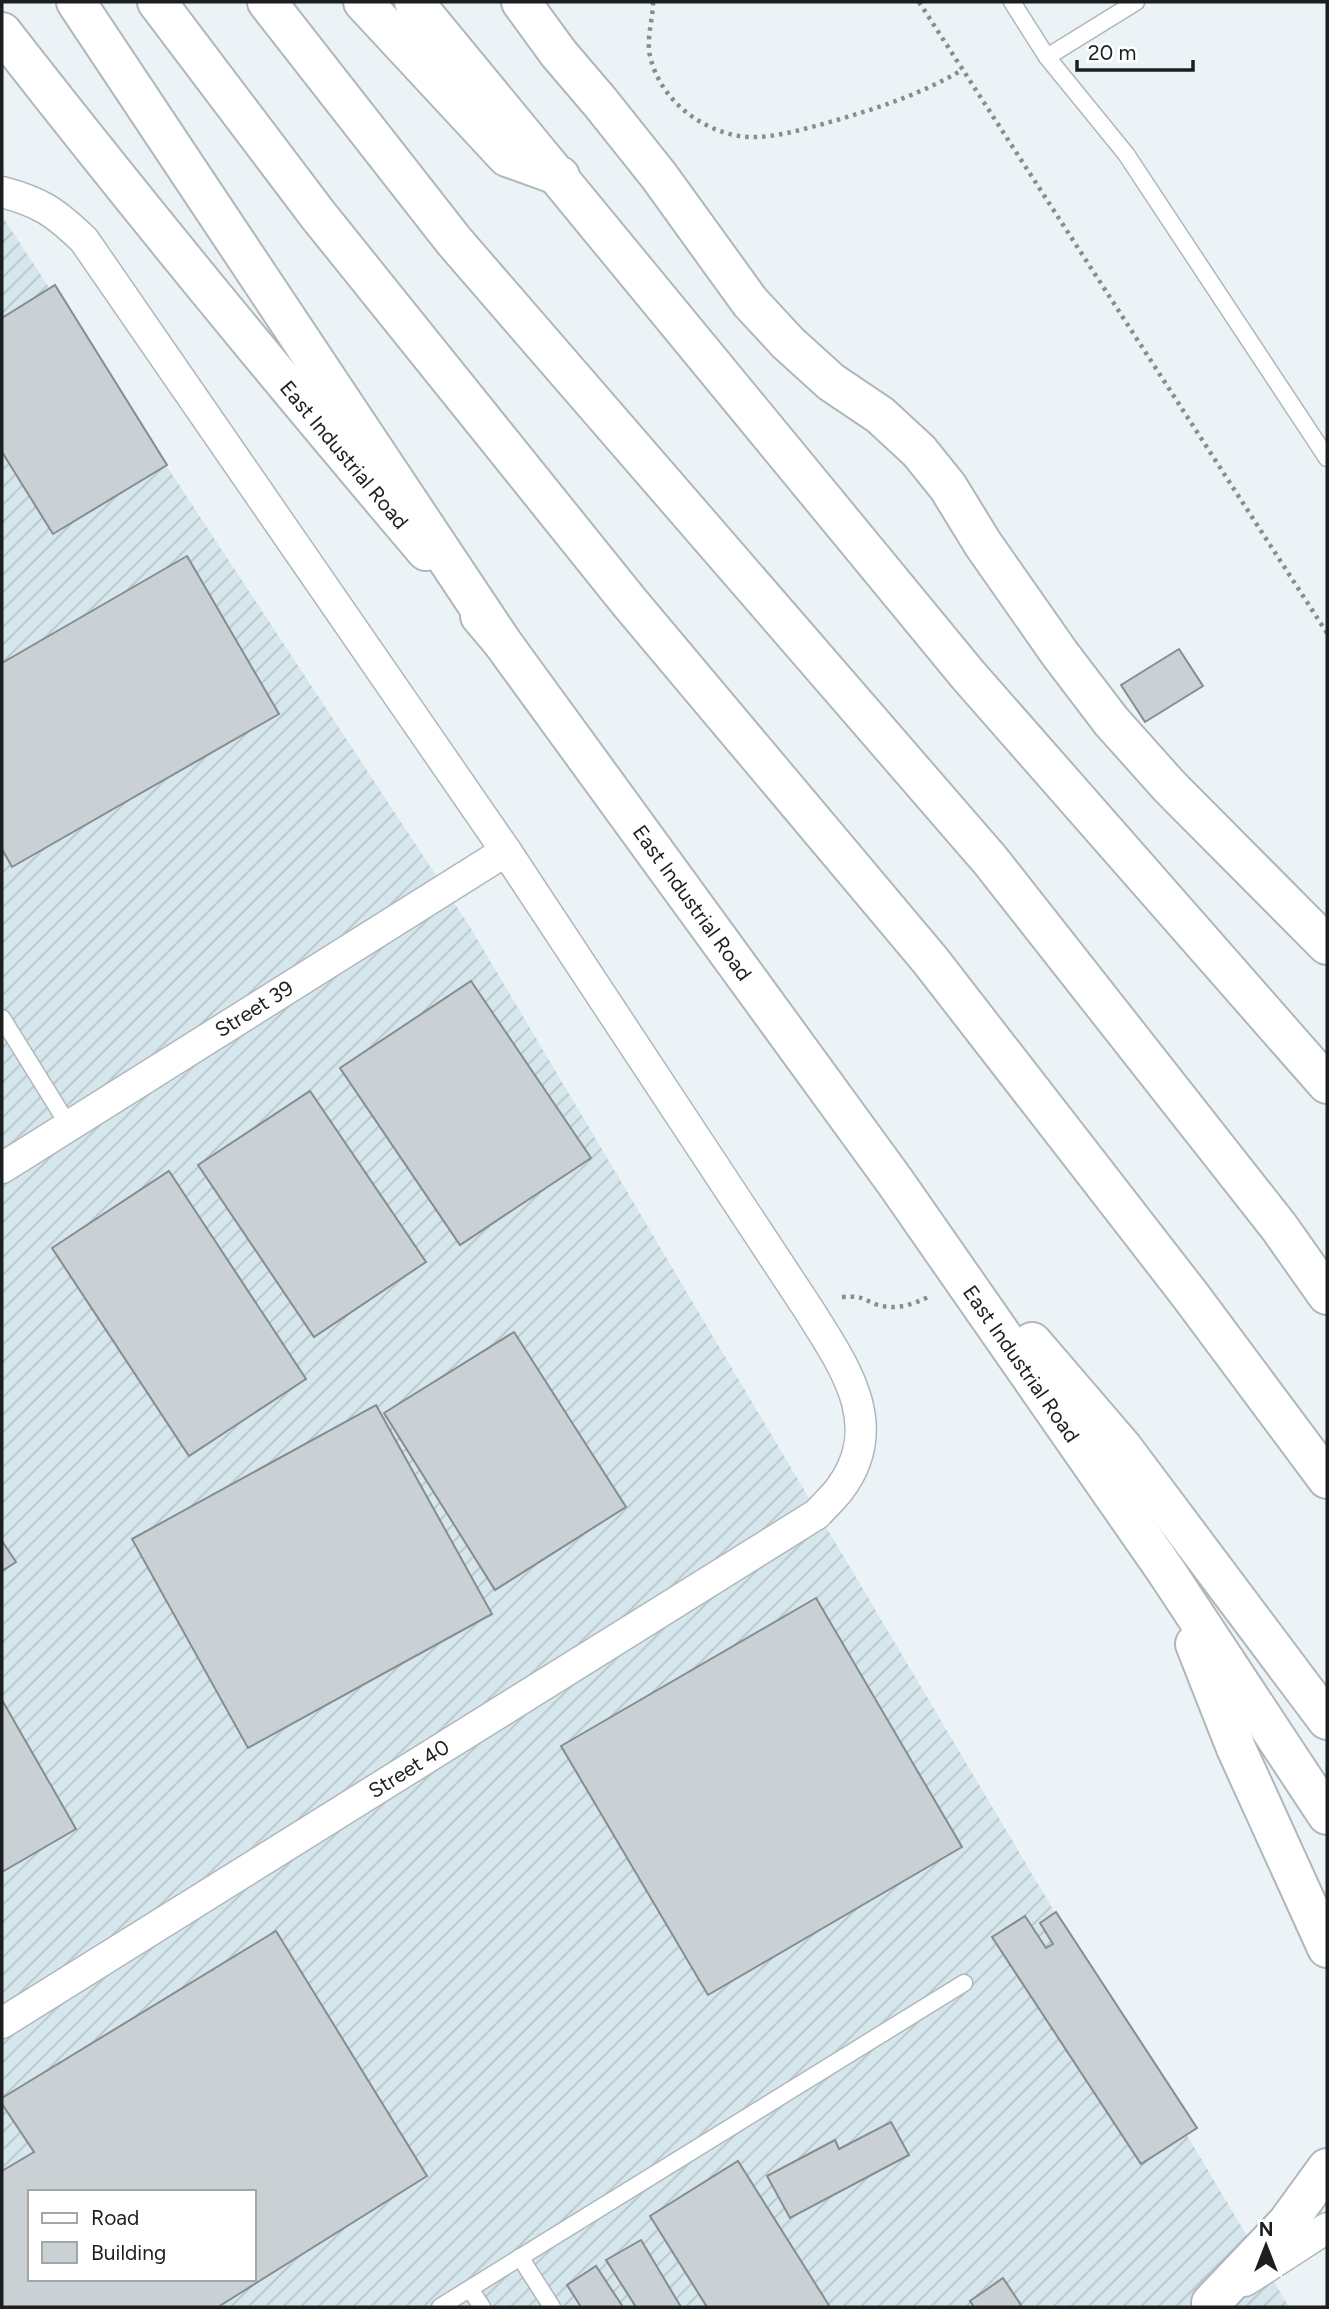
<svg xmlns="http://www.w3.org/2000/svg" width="1329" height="2309" viewBox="0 0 1329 2309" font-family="Figtree,sans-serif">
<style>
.industrial{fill:url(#industrial-furrows);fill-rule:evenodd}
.building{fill:#cad1d5;stroke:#868d90;stroke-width:2;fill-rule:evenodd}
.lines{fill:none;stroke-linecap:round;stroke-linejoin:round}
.lane-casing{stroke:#b0b7bb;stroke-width:19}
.street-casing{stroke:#b0b7bb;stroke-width:33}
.primary-casing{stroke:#b0b7bb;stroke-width:42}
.highway-casing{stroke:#b0b7bb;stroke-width:42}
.path{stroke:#888e90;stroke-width:4.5;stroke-dasharray:3.5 5;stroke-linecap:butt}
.lane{stroke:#fff;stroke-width:16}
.street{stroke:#fff;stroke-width:30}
.primary{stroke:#fff;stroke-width:38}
.highway{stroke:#fff;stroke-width:38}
.labels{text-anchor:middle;stroke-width:7;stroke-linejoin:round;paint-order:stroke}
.street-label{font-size:21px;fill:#1c1f20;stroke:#fff}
</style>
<defs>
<pattern id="industrial-furrows" width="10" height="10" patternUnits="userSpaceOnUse" patternTransform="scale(1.75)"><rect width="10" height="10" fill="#d6e6ed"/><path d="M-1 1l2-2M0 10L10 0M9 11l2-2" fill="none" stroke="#b7c5cb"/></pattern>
</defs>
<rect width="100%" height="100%" fill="#ebf3f7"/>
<path class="industrial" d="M 2,216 L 470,927 L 1289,2307 L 2,2307 ZM 30,2192 L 254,2192 L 254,2279 L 30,2279 Z"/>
<g class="building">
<path d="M 55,285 L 167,465 L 53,534 L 2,452 L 2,318 Z"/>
<path d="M 187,556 L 279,714 L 12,867 L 2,849 L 2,663 Z"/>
<path d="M 1179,649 L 1203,686 L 1145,722 L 1121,685 Z"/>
<path d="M 471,981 L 591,1158 L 460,1245 L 340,1068 Z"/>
<path d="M 310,1091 L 426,1262 L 314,1337 L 198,1165 Z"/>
<path d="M 169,1171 L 306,1379 L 189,1456 L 52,1248 Z"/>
<path d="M 514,1332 L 626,1507 L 495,1590 L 384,1413 Z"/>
<path d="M 376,1405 L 492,1614 L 248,1748 L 132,1539 Z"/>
<path d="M 2,1541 L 16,1562 L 2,1571 Z"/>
<path d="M 816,1598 L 962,1847 L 708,1995 L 561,1746 Z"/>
<path d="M 2,1700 L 76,1829 L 2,1872 Z"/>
<path d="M 1056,1912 L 1197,2128 L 1141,2164 L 992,1937 L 1025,1916 L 1046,1948 L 1053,1944 L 1040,1923 Z"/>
<path d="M 276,1931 L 427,2176 L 218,2307 L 2,2307 L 2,2171 L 34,2152 L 2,2104 L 2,2098 ZM 30,2192 L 254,2192 L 254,2279 L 30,2279 Z"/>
<path d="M 891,2122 L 909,2155 L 790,2218 L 767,2176 L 835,2140 L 839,2149 Z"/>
<path d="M 738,2161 L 830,2307 L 707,2307 L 650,2216 Z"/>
<path d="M 641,2240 L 681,2307 L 636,2307 L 606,2260 Z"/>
<path d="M 596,2266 L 623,2307 L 581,2307 L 567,2285 Z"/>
<path d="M 1003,2278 L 1021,2305 L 1018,2307 L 974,2307 L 970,2301 Z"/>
</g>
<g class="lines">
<g class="lane-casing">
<g id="lane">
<path d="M 1012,2 L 1047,57 L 1126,154 L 1327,458"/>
<path d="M 1047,57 L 1136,2"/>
<path d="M 2,1018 L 69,1126"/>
<path d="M 520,2257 L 552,2307"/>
<path d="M 470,2289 L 482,2307"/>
<path d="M 440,2307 L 964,1983"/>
</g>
</g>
<g class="street-casing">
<g id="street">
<path d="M 2,192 C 40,202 55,212 84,240 L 506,851 L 809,1310 C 844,1366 888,1426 839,1490 C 833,1498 824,1506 817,1514 L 2,2023"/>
<path d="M 2,1168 L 506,851"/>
<path d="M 1245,2281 L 1327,2228"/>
</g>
</g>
<g class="primary-casing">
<g id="primary">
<path d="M 414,2 L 968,675 L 1327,1084"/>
<path d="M 521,2 L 559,54 L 600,102 L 659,176 L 750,302 L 788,343 L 831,382 L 880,415 L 919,451 L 948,487 L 983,544 L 1060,654 L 1111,721 L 1170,787 L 1327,945"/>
<path d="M 2,32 C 139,208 281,380 426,551"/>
<path d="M 480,616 L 502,642 L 896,1183 L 1166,1571 L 1327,1815"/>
<path d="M 1032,1342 L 1123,1448 L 1327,1720"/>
<path d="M 1195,1644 L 1236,1748 L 1327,1948"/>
<path d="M 1211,2303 L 1287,2223 L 1327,2168"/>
</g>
</g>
<g class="highway-casing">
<g id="highway">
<path d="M 76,2 L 502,642"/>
<path d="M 157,2 L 318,215 L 630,603 L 930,960 L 1190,1295 L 1327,1479"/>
<path d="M 267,2 L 454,241 L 990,860 L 1279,1227 L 1327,1295"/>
<path d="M 363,2 L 507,157 L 560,176"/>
</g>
</g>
<g class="path">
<path d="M 653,2 C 653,21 645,41 651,60 C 662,100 699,129 739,136 C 767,140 796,131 823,124 C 872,110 918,96 962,70"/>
<path d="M 919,2 L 1327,633"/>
<path d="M 842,1297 C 861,1296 859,1297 875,1304 C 895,1311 912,1305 930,1296"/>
</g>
<use href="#lane" class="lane"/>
<use href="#street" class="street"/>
<use href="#primary" class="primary"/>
<use href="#highway" class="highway"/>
</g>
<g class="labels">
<g class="street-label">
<text transform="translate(344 455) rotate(50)" y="7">East Industrial Road</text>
<text transform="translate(692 903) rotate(54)" y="7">East Industrial Road</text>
<text transform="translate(254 1009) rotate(-32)" y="7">Street 39</text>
<text transform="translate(1021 1364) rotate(55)" y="7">East Industrial Road</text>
<text transform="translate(409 1769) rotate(-32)" y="7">Street 40</text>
</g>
</g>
<rect width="1329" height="2309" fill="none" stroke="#1c1f20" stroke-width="7"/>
<rect x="28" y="2190" width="228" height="91" fill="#ffffff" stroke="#a4a5a6" stroke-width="2"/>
<rect x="42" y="2213" width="35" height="10" fill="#ffffff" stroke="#a4a5a6" stroke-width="2"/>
<text x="91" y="2225" font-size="21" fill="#1c1f20">Road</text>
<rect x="42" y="2242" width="35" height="21" fill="#cad1d5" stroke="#a4a5a6" stroke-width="2"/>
<text x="91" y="2260" font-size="21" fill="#1c1f20">Building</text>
<g transform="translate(1266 2246)" stroke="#ffffff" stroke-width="5" paint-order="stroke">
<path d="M0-5L12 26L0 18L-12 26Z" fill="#1c1f20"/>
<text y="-10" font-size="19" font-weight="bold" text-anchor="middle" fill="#1c1f20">N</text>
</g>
<path d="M1077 60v10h116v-10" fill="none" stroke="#1c1f20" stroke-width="3.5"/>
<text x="1088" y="60" font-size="21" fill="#1c1f20" stroke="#ffffff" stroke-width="5" paint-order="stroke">20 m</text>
</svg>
